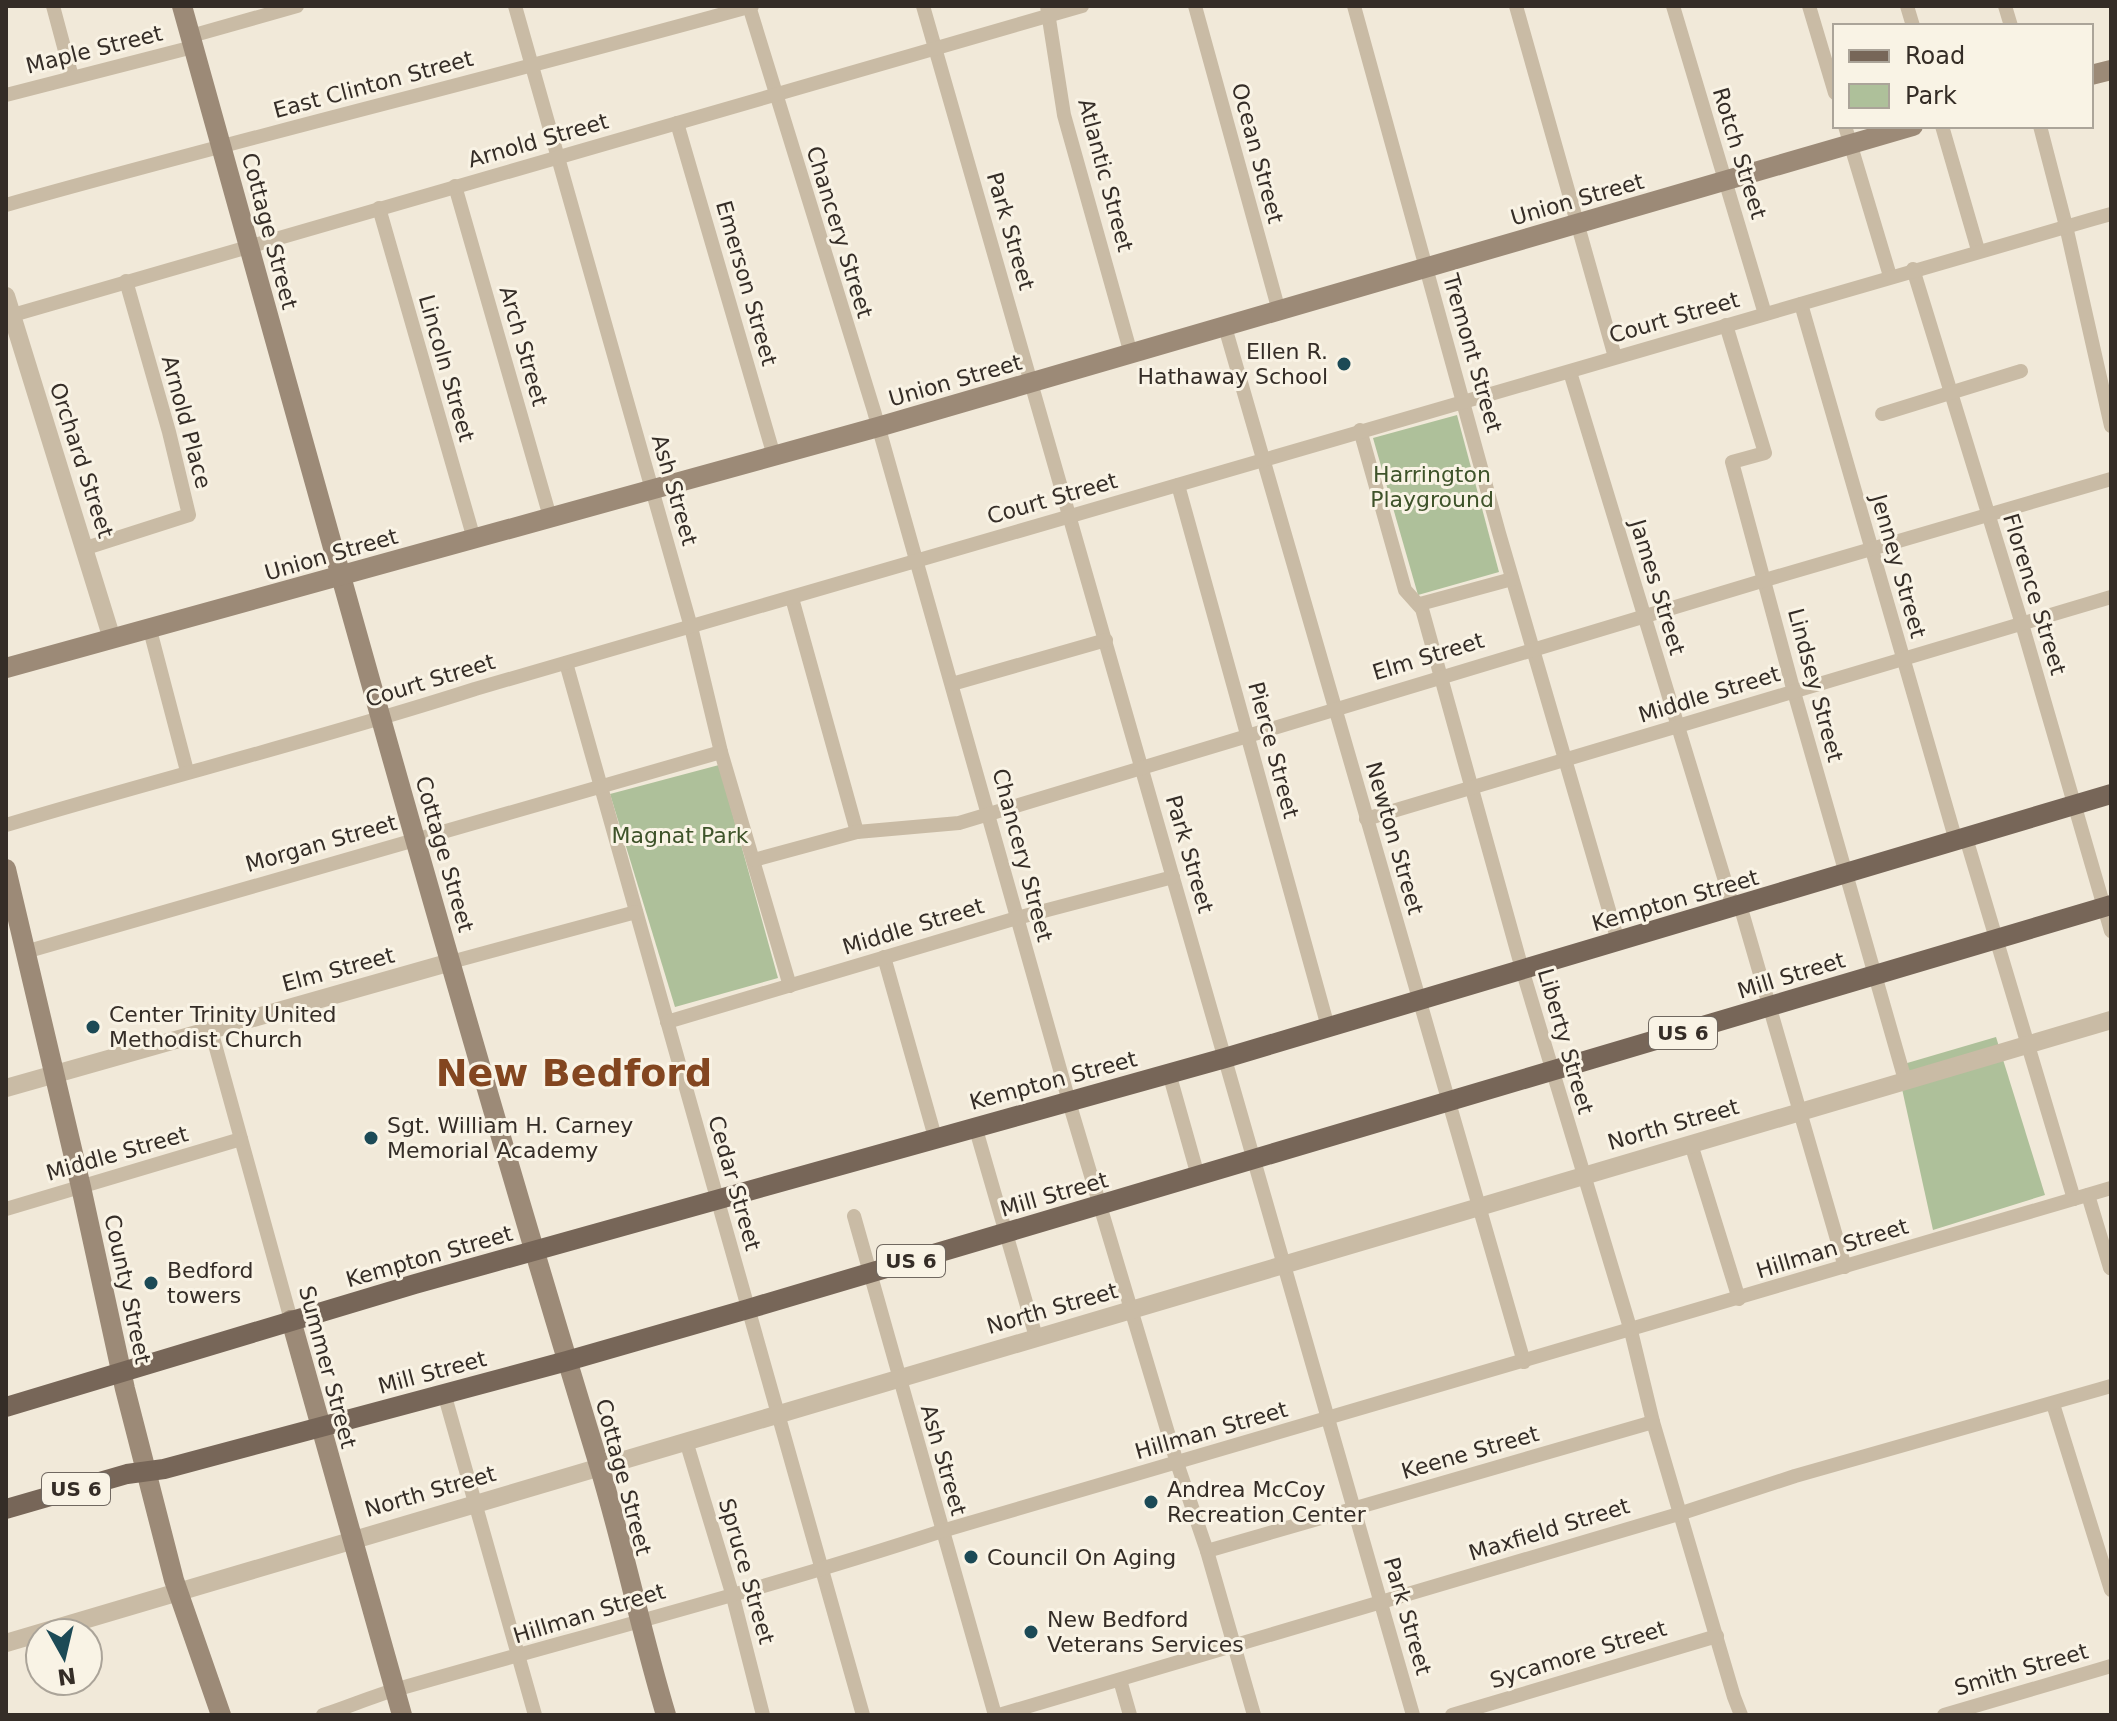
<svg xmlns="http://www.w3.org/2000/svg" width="2117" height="1721" viewBox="0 0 2117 1721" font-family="'DejaVu Sans',sans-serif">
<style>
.green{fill:#aec09a}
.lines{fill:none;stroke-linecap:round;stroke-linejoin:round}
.minor{stroke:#c9bba5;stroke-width:14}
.tertiary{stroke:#c9bba5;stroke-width:18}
.secondary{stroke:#9c8a77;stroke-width:20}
.primary{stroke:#776658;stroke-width:20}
.poi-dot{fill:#1c4a56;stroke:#f9f3e5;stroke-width:3}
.labels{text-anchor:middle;stroke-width:6;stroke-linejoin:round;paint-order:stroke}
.shield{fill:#f9f3e5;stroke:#706860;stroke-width:2}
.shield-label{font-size:20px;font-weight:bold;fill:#352d27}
.street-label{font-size:22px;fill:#352d27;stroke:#f9f3e5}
.poi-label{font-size:22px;fill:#352d27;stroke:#f9f3e5;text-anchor:start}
.park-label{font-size:22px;fill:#3e532a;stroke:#f9f3e5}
.town-label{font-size:38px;font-weight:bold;fill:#834620;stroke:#f9f3e5}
</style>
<rect width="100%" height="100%" fill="#f1e9d9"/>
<g class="green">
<path d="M 1457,415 L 1499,572 L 1418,595 L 1373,438 Z"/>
<path d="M 719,765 L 778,978 L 675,1007 L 610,794 Z"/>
<path d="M 1996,1037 L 2045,1195 L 1933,1230 L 1897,1066 Z"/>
</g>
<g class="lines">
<g class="minor">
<path d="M 53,6 L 72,77"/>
<path d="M 515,6 L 691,627 L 721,752 L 790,986"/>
<path d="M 749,6 L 874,411 L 1072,1112 L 1177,1463 L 1207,1551 L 1254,1715"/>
<path d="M 923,6 L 1413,1715"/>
<path d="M 1047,6 L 1064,115 L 1131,354"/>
<path d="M 1195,6 L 1279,311"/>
<path d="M 1354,6 L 1499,533 L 1618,941"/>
<path d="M 1516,6 L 1615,357"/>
<path d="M 1673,6 L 1765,314"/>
<path d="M 1809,6 L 1835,93"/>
<path d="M 1907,6 L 1913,26"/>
<path d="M 2005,6 L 2011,26"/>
<path d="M 191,36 L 297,6"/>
<path d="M 6,95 L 193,47"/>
<path d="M 677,123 L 774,456"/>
<path d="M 1845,126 L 1890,276"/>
<path d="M 1942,126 L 1978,250"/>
<path d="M 2040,126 L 2066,226 L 2111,426"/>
<path d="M 455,186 L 550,517"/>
<path d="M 6,205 C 254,135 504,75 752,6"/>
<path d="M 379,208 L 474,539"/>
<path d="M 1913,269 L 2022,624 L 2111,931"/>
<path d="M 1801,304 L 1956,841"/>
<path d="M 6,317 L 1082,6"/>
<path d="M 1726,325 L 1765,453 L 1732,462 L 1794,692 L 1905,1080"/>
<path d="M 1225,327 L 1524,1362"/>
<path d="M 1570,372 L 1733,907"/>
<path d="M 1882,414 L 2021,371"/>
<path d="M 1360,430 L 1405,590 L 1422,609 L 1522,969 L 1631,1331 L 1653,1422 L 1734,1697 L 1741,1715"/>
<path d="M 1178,485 L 1328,1027"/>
<path d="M 86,548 L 189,515 L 169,432 L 126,281"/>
<path d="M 792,598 L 857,832"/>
<path d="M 1420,604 L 1512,579"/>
<path d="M 150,630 L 187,771"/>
<path d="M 566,663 L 863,1715"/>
<path d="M 952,684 L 1106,640"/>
<path d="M 1366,819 L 2111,597"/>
<path d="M 6,825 C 162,778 320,739 475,689 C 1021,531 1565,369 2111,214"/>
<path d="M 1966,838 L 2074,1199"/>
<path d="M 754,860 L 857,832 L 959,823 L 1765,580 L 2111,479"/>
<path d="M 1740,905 L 1845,1267"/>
<path d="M 25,952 L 721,752"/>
<path d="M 884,957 L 935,1137"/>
<path d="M 451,962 L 636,912"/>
<path d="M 667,1022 L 1017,918 L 1173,877"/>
<path d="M 211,1030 L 291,1320"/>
<path d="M 1169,1073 L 1198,1176"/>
<path d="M 975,1126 L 1036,1337"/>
<path d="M 1691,1144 L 1739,1299"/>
<path d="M 2088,1195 L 2110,1268"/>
<path d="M 6,1209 L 241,1139"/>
<path d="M 854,1216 L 995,1715"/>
<path d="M 444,1393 L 535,1715"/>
<path d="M 2053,1404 L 2111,1590"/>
<path d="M 686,1441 L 732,1593 L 763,1715"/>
<path d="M 1207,1551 L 1653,1422"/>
<path d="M 1120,1680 L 1130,1715"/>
<path d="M 323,1715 C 348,1707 373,1696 398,1689 C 579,1637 762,1590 942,1531 L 2111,1188"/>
<path d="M 999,1715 L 1682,1513 L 1795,1476 L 2111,1386"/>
<path d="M 1452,1715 L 1717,1636"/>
<path d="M 1944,1715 L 2111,1666"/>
</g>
<g class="tertiary">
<path d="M 6,296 L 112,639"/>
<path d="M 6,1088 L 451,962"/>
<path d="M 6,1643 L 2111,1020"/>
</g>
<g class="secondary">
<path d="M 182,6 C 318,493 451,981 599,1465 C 624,1548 641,1632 666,1715"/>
<path d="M 2091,75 L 2111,70"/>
<path d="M 6,668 L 878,427 L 1913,126"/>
<path d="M 6,869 L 81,1187 L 125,1389 L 174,1580 L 221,1715"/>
<path d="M 291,1320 L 402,1715"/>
</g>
<g class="primary">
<path d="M 6,1407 L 415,1284 L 1225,1058 L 2111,794"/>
<path d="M 6,1509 L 127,1474 L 164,1469 L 567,1361 L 748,1309 L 2111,905"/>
</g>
</g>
<g class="poi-dot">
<circle cx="1344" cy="364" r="8"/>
<circle cx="93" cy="1027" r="8"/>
<circle cx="371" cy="1138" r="8"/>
<circle cx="151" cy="1283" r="8"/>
<circle cx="1151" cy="1502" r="8"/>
<circle cx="971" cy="1557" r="8"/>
<circle cx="1031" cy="1632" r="8"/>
</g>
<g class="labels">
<g class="shield">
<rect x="1649" y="1017" width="68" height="32" rx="6"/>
<rect x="877" y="1245" width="68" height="32" rx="6"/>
<rect x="42" y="1473" width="68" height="32" rx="6"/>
</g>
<g class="shield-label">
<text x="1683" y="1040">US 6</text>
<text x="911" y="1268">US 6</text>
<text x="76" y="1496">US 6</text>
</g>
<g class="street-label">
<text transform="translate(94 49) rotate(-14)" y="8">Maple Street</text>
<text transform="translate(373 84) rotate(-15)" y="8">East Clinton Street</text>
<text transform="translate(538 140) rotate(-16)" y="8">Arnold Street</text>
<text transform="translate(1258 153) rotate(75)" y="8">Ocean Street</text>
<text transform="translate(1740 153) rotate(73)" y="8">Rotch Street</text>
<text transform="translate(1106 175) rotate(75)" y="8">Atlantic Street</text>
<text transform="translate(1577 199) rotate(-16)" y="8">Union Street</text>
<text transform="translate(270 231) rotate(75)" y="8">Cottage Street</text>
<text transform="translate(1011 231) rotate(74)" y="8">Park Street</text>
<text transform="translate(840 232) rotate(73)" y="8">Chancery Street</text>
<text transform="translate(747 283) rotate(74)" y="8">Emerson Street</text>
<text transform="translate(1674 317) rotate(-16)" y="8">Court Street</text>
<text transform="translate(524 346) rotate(74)" y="8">Arch Street</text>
<text transform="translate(1473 353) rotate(74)" y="8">Tremont Street</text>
<text transform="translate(447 368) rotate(74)" y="8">Lincoln Street</text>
<text transform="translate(955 380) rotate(-16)" y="8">Union Street</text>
<text transform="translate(187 422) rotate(75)" y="8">Arnold Place</text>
<text transform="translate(82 460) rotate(72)" y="8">Orchard Street</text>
<text transform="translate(675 490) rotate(74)" y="8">Ash Street</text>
<text transform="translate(1052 498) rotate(-16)" y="8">Court Street</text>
<text transform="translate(331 554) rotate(-16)" y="8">Union Street</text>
<text transform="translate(1899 566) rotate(74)" y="8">Jenney Street</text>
<text transform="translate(1658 587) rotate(73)" y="8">James Street</text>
<text transform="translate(2035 594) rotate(73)" y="8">Florence Street</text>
<text transform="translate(1428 656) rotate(-17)" y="8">Elm Street</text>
<text transform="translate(430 680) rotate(-17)" y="8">Court Street</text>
<text transform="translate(1816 685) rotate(75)" y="8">Lindsey Street</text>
<text transform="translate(1709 694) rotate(-17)" y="8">Middle Street</text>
<text transform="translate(1274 750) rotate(75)" y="8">Pierce Street</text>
<text transform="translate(1395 838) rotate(74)" y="8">Newton Street</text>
<text transform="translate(321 843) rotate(-16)" y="8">Morgan Street</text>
<text transform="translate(445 854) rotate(74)" y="8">Cottage Street</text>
<text transform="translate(1190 854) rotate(74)" y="8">Park Street</text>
<text transform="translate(1023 855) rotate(75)" y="8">Chancery Street</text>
<text transform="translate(1675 900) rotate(-16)" y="8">Kempton Street</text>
<text transform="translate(913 926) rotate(-17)" y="8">Middle Street</text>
<text transform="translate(338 969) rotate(-15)" y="8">Elm Street</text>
<text transform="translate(1791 975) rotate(-17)" y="8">Mill Street</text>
<text transform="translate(1566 1041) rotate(74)" y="8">Liberty Street</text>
<text transform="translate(1053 1080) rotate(-15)" y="8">Kempton Street</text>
<text transform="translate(1673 1124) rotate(-16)" y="8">North Street</text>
<text transform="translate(117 1153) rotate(-16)" y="8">Middle Street</text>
<text transform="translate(735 1183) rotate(74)" y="8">Cedar Street</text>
<text transform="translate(1054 1194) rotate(-16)" y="8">Mill Street</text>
<text transform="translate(1832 1248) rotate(-17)" y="8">Hillman Street</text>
<text transform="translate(429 1256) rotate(-16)" y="8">Kempton Street</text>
<text transform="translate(128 1289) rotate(78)" y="8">County Street</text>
<text transform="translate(1052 1308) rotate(-16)" y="8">North Street</text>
<text transform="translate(328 1367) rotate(75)" y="8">Summer Street</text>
<text transform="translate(432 1372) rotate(-15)" y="8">Mill Street</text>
<text transform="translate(1211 1430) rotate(-16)" y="8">Hillman Street</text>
<text transform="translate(1470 1452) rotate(-16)" y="8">Keene Street</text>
<text transform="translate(944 1460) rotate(74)" y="8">Ash Street</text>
<text transform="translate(624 1477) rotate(75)" y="8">Cottage Street</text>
<text transform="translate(430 1491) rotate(-16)" y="8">North Street</text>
<text transform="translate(1549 1529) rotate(-17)" y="8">Maxfield Street</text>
<text transform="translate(747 1571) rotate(74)" y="8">Spruce Street</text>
<text transform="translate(589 1613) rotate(-17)" y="8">Hillman Street</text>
<text transform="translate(1408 1616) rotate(74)" y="8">Park Street</text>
<text transform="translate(1578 1654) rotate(-17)" y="8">Sycamore Street</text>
<text transform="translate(2021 1669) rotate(-16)" y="8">Smith Street</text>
</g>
<g class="poi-label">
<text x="1328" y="359" text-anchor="end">Ellen R.<tspan x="1328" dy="25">Hathaway School</tspan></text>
<text x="109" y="1022">Center Trinity United<tspan x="109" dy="25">Methodist Church</tspan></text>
<text x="387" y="1133">Sgt. William H. Carney<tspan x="387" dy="25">Memorial Academy</tspan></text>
<text x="167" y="1278">Bedford<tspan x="167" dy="25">towers</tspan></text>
<text x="1167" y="1497">Andrea McCoy<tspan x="1167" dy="25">Recreation Center</tspan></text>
<text x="987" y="1565">Council On Aging</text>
<text x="1047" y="1627">New Bedford<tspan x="1047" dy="25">Veterans Services</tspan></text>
</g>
<g class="park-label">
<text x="1432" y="482">Harrington<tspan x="1432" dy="25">Playground</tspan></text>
<text x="680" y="843">Magnat Park</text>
</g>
<g class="town-label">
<text x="574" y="1086">New Bedford</text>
</g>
</g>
<rect width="2117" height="1721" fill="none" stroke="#352d27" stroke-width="16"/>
<rect x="1833" y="24" width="260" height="104" fill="#f9f3e5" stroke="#aba499" stroke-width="2"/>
<rect x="1849" y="50" width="40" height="12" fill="#776658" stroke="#aba499" stroke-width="2"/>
<text x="1905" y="64" font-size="24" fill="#352d27">Road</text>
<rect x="1849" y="84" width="40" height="24" fill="#aec09a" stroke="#aba499" stroke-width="2"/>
<text x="1905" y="104" font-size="24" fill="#352d27">Park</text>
<g transform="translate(64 1657) rotate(172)"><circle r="38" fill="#f9f3e5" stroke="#aba499" stroke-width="2"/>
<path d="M0-6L14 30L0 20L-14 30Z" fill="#1c4a56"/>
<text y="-12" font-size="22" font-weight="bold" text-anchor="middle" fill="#352d27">N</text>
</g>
</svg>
